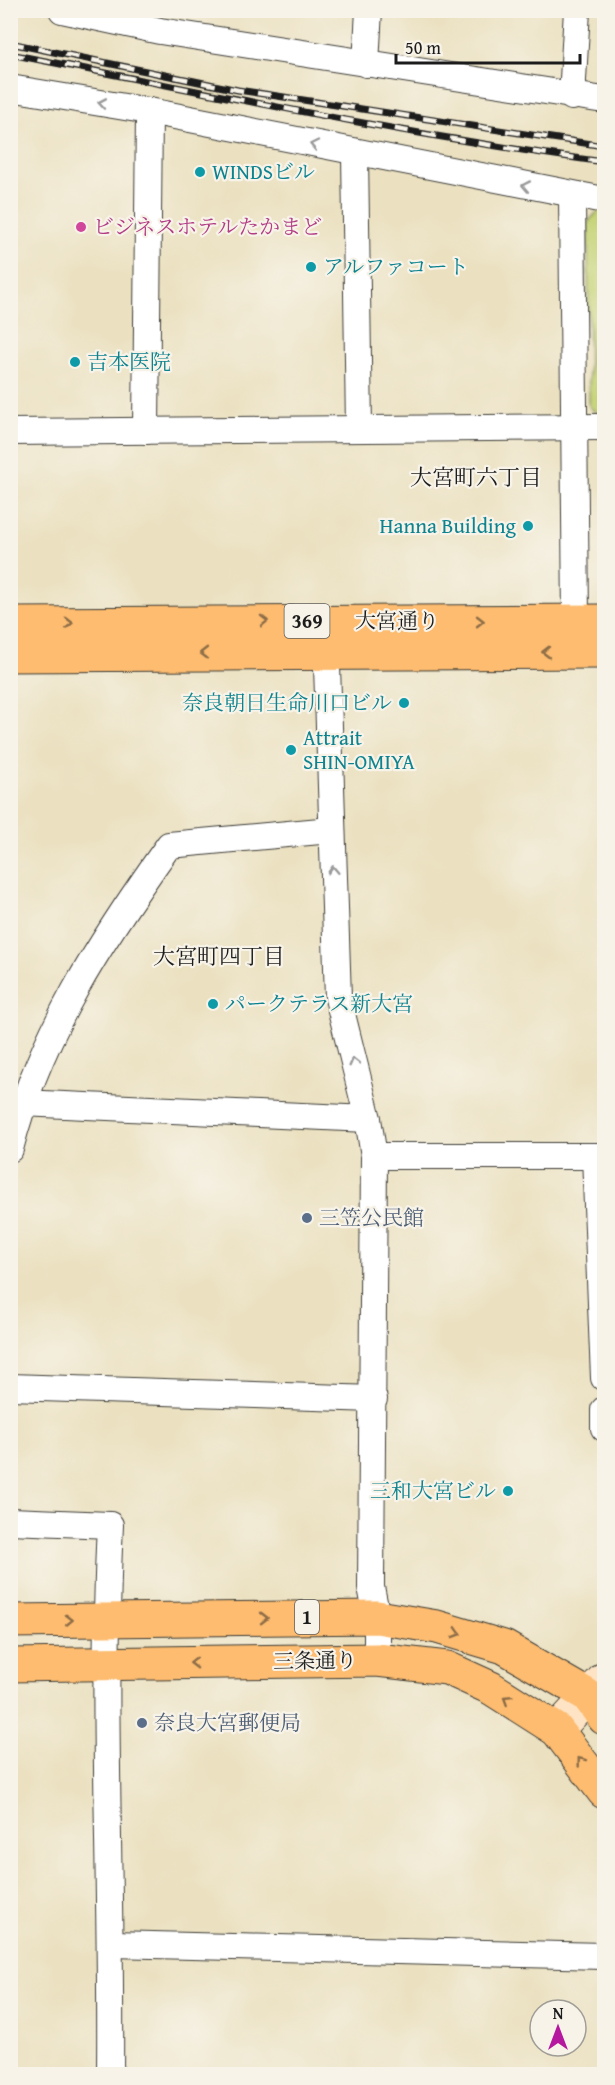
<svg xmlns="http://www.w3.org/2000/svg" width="615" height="2085" viewBox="0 0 615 2085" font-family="'Gentium Book Plus','Noto Serif JP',serif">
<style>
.green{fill:#c5d375;stroke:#707848;stroke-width:1.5}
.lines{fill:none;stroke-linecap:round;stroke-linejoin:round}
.street-casing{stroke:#3b3a35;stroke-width:28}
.secondary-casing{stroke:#3b3a35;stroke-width:35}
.primary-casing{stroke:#3b3a35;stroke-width:35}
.highway-casing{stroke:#3b3a35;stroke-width:35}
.street{stroke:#fff;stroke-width:26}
.secondary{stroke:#fee4c5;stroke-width:33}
.primary{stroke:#fdbc6f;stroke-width:33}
.highway{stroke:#fdbc6f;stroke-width:33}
.rail-casing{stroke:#1c1c1c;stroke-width:7}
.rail{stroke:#f7f3e8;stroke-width:4.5;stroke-dasharray:14;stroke-linecap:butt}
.oneway{stroke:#999}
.oneway2{stroke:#8c6c46}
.culture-dot{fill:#0f9aa8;stroke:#f7f3e8;stroke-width:2}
.hotel-dot{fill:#d1479c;stroke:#f7f3e8;stroke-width:2}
.service-dot{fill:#5c6f8a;stroke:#f7f3e8;stroke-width:2}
.labels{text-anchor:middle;stroke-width:4.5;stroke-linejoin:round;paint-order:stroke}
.shield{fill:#f7f3e8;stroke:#5e5c59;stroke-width:1.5}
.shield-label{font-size:20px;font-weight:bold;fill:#1c1c1c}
.culture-label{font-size:21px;fill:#0d838f;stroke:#f7f3e8;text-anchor:start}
.hotel-label{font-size:21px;fill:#b23c85;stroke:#f7f3e8;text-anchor:start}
.street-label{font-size:21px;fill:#1c1c1c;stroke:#f7f3e8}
.service-label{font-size:21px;fill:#4e5e75;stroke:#f7f3e8;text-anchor:start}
.neighbourhood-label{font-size:22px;fill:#1c1c1c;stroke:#f7f3e8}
</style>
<rect width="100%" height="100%" fill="#f7f3e8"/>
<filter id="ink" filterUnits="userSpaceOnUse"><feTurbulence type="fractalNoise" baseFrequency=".0167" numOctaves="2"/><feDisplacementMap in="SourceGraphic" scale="12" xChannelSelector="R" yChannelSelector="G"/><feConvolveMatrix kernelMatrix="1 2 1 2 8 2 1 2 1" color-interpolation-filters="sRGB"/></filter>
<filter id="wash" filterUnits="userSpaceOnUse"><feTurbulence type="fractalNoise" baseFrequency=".008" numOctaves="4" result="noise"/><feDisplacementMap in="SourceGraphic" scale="24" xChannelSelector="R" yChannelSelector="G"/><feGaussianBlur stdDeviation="1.35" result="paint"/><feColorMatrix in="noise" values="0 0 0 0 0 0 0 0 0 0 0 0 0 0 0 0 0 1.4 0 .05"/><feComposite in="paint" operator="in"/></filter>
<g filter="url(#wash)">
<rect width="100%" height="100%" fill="#ebe1c1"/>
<path class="green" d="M 599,210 L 604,211 L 604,417 L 600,417 L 589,406 L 588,222 Z"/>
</g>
<g filter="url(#ink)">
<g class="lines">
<g class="street-casing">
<g id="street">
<path d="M 62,10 L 160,31 L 604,100"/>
<path d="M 366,64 L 369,10"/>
<path d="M 10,88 L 149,111 L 604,200"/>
<path d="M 572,97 L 577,10"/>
<path d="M 355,154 L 359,429"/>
<path d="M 572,195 L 576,621"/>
<path d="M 146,431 L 149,111"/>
<path d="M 10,432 L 604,427"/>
<path d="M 326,636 L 338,998 L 368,1119 L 374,1156 L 371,1587 L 377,1617 L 377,1660"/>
<path d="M 22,1103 L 368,1119"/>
<path d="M 10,1149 C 39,1035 102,939 169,845 L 331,830"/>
<path d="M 374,1156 L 604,1156"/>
<path d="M 595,1156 L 604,1378"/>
<path d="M 10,1387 L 374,1399"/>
<path d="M 604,1410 L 604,1428"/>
<path d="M 10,1521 L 110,1525 C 101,1707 112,1891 110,2074"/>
<path d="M 112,1944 L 604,1956"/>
</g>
</g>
<g class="secondary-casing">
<path id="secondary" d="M 557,1730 L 604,1679"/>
</g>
<g class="primary-casing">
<g id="primary">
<path d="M 10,1621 L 377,1617 L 437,1627 L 504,1647 L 587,1695 L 604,1718"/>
<path d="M 10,1665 L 377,1660 L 447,1668 L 491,1688 L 557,1730 L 604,1792"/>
</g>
</g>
<g class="highway-casing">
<g id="highway">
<path d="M 10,624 L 604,621"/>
<path d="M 10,655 L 604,652"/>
</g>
</g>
<use href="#street" class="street"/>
<use href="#secondary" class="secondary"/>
<use href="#primary" class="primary"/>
<use href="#highway" class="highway"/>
<g class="rail-casing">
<g id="rail">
<path d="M 10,43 L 238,90 L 604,146"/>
<path d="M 10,54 C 208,93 405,135 604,162"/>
</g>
</g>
<use href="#rail" class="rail"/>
</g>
<defs><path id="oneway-chevron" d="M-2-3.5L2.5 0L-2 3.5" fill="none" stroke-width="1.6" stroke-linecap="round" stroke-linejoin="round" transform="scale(1.5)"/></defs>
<g class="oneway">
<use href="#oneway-chevron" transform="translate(102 103) rotate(-170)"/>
<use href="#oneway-chevron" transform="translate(314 145) rotate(-168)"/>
<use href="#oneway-chevron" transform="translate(526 186) rotate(-169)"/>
<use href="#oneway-chevron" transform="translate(333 870) rotate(-92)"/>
<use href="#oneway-chevron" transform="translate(354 1062) rotate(-104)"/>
</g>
<g class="oneway2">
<use href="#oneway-chevron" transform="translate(264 621) rotate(-1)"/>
<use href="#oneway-chevron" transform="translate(480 621)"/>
<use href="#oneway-chevron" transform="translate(69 623) rotate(-1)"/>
<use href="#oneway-chevron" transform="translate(546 652) rotate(180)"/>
<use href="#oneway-chevron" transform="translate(204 653) rotate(180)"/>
<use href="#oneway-chevron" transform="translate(264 1618)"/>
<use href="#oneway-chevron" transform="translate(69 1620) rotate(-1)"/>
<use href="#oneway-chevron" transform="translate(457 1633) rotate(17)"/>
<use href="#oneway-chevron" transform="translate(194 1663) rotate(179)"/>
<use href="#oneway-chevron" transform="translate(507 1699) rotate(-148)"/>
<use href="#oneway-chevron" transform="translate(581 1761) rotate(-128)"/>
</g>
</g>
<g class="culture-dot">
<circle cx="200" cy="172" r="6"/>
<circle cx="311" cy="267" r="6"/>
<circle cx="75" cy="362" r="6"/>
<circle cx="528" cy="526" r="6"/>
<circle cx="404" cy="703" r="6"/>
<circle cx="291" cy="750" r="6"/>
<circle cx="213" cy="1004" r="6"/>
<circle cx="508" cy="1491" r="6"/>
</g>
<circle class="hotel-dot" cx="81" cy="227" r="6"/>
<g class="service-dot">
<circle cx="307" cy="1218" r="6"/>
<circle cx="142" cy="1723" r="6"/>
</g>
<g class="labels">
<g class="shield">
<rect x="284.5" y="604" width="45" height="34" rx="4.5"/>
<rect x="295" y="1600" width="24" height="34" rx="4.5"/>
</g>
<g class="shield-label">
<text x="307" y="628">369</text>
<text x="307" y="1624">1</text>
</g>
<g class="culture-label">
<text x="212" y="179">WINDSビル</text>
<text x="323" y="274">アルファコート</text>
<text x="87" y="369">吉本医院</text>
<text x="516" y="533" text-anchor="end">Hanna Building</text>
<text x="392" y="710" text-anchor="end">奈良朝日生命川口ビル</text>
<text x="303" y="745">Attrait<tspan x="303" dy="24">SHIN-OMIYA</tspan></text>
<text x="225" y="1011">パークテラス新大宮</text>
<text x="496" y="1498" text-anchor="end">三和大宮ビル</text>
</g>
<g class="hotel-label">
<text x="93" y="234">ビジネスホテルたかまど</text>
</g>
<g class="street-label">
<text x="397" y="628">大宮通り</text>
<text transform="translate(315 1661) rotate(-1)" y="7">三条通り</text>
</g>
<g class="service-label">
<text x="319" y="1225">三笠公民館</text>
<text x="154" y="1730">奈良大宮郵便局</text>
</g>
<g class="neighbourhood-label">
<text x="476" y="485">大宮町六丁目</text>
<text x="219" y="964">大宮町四丁目</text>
</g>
</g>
<rect width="615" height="2085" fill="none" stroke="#f7f3e8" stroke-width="36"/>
<g transform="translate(558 2028)"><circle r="28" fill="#f7f3e8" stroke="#9f9d96" stroke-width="1.5"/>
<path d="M0-4.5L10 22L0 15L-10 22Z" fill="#b5179e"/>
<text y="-9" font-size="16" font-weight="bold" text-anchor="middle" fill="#1c1c1c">N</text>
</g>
<path d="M396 54v9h184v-9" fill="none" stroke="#1c1c1c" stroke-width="3"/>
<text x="405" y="54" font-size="18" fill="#1c1c1c" stroke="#f7f3e8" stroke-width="4.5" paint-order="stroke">50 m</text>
</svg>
